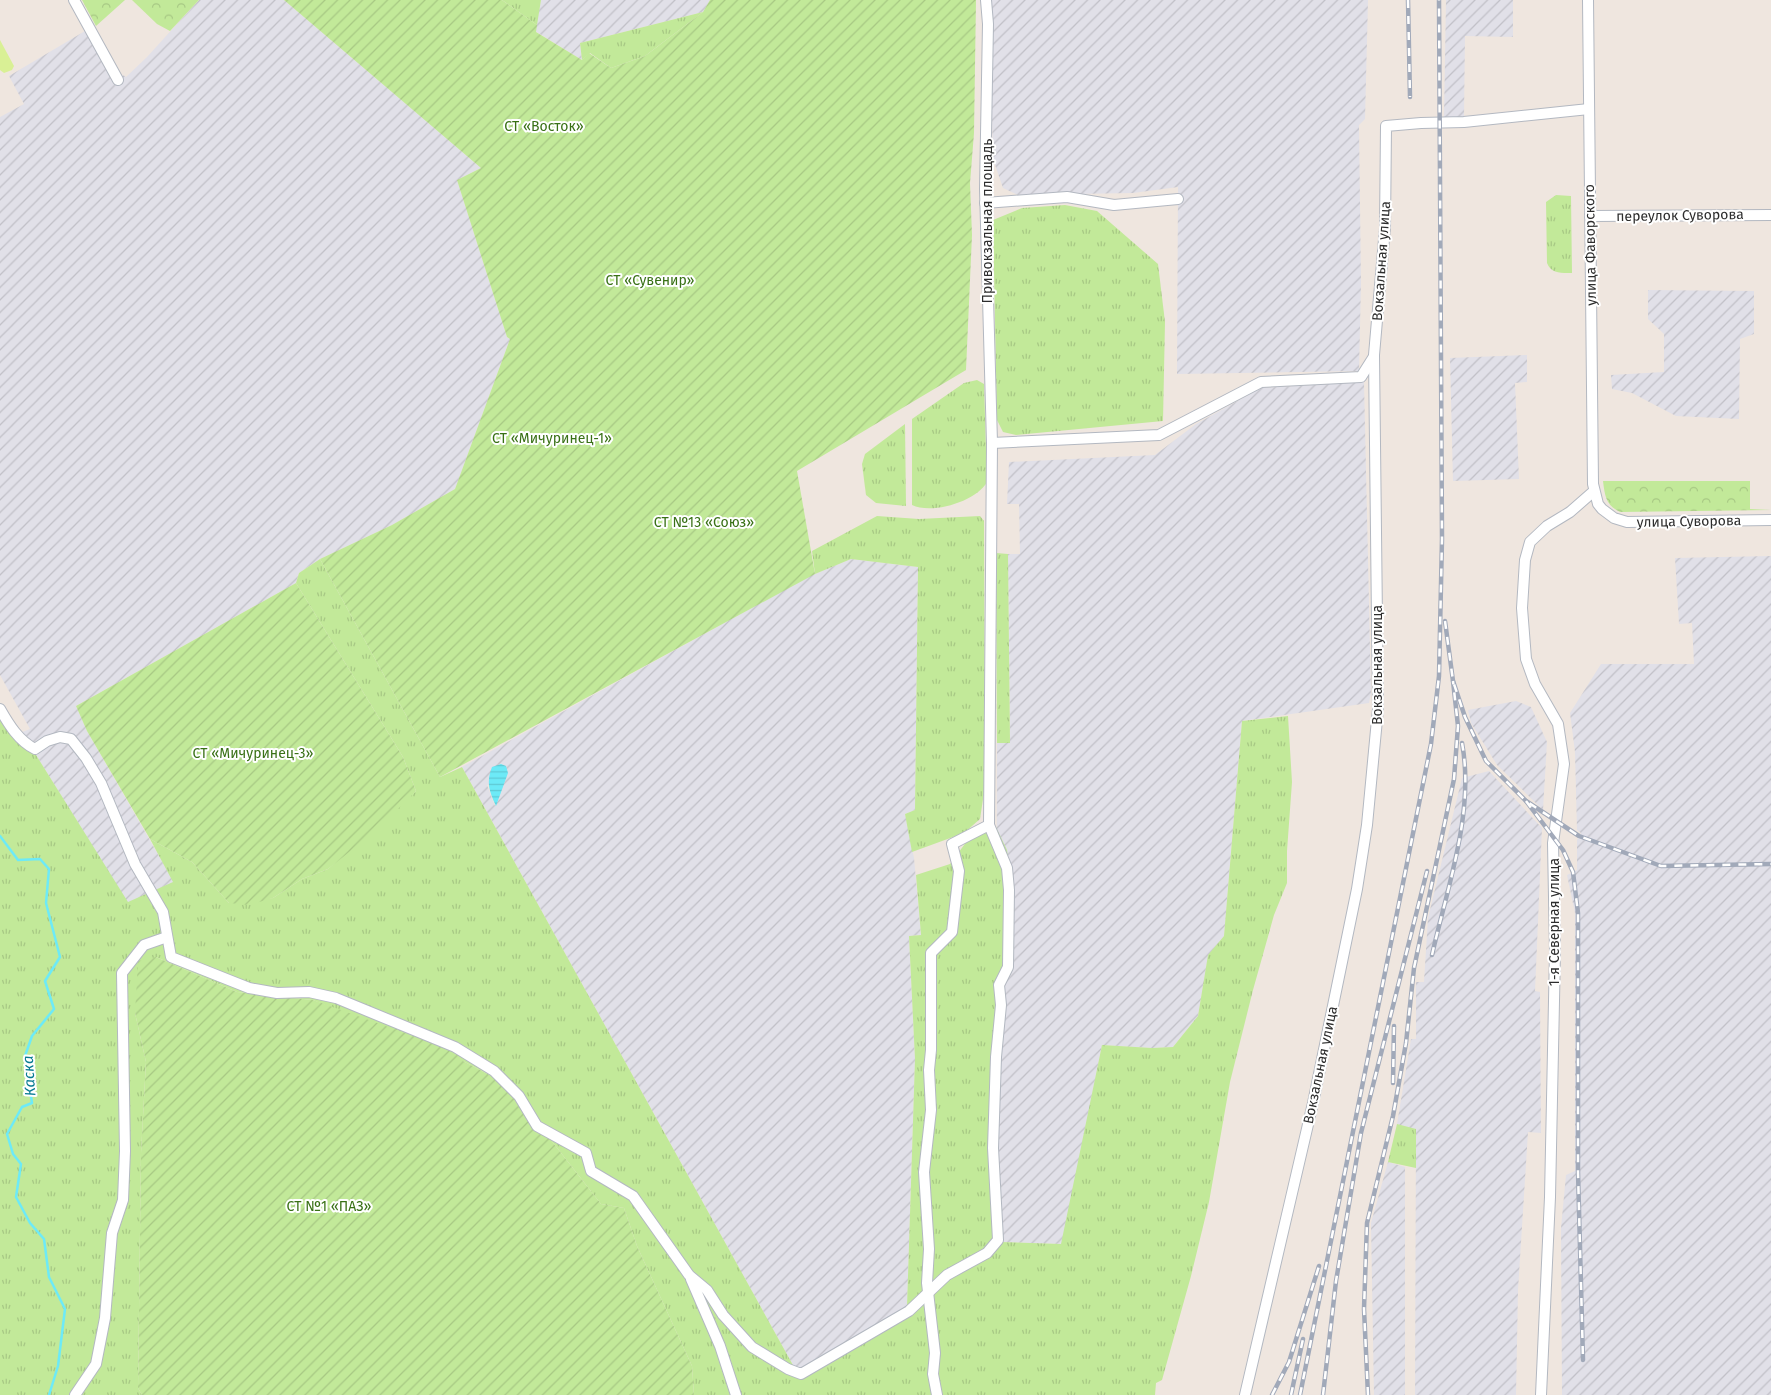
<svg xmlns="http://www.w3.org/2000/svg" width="1771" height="1395" viewBox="0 0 1771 1395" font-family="'Fira Sans',sans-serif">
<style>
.industrial{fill:url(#industrial-furrows);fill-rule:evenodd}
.grass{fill:url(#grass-tufts)}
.park{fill:url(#park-crowns)}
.garden{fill:url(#garden-furrows)}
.pitch{fill:#d9f095}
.water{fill:url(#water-rules)}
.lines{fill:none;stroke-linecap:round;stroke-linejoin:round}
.stream{stroke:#6deaf7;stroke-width:2.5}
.minor-casing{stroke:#b3b8c1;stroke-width:12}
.minor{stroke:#fff;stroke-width:10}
.rail-casing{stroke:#a1a9b9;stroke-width:4.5}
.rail{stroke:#fff;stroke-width:2.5;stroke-dasharray:8;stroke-linecap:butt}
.labels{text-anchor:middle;stroke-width:4;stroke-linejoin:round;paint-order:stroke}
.park-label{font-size:14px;fill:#397116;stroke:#fff}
.street-label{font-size:14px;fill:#2d2d2d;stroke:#fff}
.water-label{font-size:15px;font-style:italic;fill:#077b93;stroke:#fff}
</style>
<defs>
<pattern id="industrial-furrows" width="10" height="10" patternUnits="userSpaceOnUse" patternTransform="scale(1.25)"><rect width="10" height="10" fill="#e1e0e8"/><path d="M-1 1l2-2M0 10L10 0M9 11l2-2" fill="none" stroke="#c1c0c7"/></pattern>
<pattern id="grass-tufts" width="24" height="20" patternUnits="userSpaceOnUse" patternTransform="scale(1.25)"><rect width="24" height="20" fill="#c2e999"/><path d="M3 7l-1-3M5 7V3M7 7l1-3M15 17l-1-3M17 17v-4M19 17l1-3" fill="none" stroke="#a7c884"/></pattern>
<pattern id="park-crowns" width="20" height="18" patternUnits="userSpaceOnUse" patternTransform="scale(1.25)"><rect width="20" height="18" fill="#c2e999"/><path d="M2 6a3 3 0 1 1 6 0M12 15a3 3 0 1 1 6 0" fill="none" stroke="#a7c884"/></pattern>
<pattern id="garden-furrows" width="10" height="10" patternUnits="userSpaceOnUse" patternTransform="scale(1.25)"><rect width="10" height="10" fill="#c2e999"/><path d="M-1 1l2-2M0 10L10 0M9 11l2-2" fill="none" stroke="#a7c884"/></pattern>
<pattern id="water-rules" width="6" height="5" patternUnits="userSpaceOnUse" patternTransform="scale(1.25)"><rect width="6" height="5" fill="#6deaf7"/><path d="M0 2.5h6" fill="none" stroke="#5fc9d4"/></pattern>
</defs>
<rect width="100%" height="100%" fill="#efe6df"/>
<g class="industrial">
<path d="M 199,0 L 284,0 L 481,168 L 457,180 L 507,337 L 510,339 L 455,489 L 392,525 L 320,559 L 299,573 L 296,583 L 76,706 L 87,731 L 174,882 L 128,903 L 36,755 L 23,749 L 12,736 L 30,729 L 0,675 L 0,117 L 24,104 L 9,76 L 85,31 L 114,84 L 123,75 L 126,77 L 147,57 Z"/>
<path d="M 541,0 L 710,0 L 703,12 L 580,43 L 582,60 L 535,31 Z"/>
<path d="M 989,0 L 1368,0 L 1365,119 L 1359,125 L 1361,283 L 1359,371 L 1177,374 L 1178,187 L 1133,193 L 1018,195 L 1003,188 L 993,159 Z"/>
<path d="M 1446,0 L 1513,0 L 1513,37 L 1465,36 L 1464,117 L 1444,118 Z"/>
<path d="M 1648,290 L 1754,291 L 1754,334 L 1740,339 L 1739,419 L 1676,416 L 1632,393 L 1612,389 L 1611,375 L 1664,372 L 1664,334 L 1648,319 Z"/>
<path d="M 1527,355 L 1527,382 L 1515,383 L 1519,479 L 1453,481 L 1450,358 Z"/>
<path d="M 1364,382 L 1371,693 L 1369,703 L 1242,721 L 1224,936 L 1208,956 L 1198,1016 L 1173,1047 L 1152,1048 L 1102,1045 L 1062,1244 L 1000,1242 L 996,1149 L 997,743 L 1010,743 L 1008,554 L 1020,554 L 1019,504 L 1007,504 L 1009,462 L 1155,455 L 1196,424 L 1261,388 Z"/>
<path d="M 1771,556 L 1771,1395 L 1562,1395 L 1561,1228 L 1566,1175 L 1575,1171 L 1575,913 L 1567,875 L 1577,870 L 1577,840 L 1581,833 L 1577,830 L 1575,752 L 1570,713 L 1601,664 L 1694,664 L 1692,623 L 1679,624 L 1675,558 Z"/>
<path d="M 851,559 L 918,567 L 915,810 L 905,814 L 914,858 L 921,935 L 909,936 L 915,1059 L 907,1307 L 802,1369 L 794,1367 L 462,767 L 810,576 ZM 505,781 L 498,795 L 499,798 L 495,806 L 487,785 Z"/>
<path d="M 1516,701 L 1531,707 L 1547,742 L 1543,810 L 1497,765 L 1471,723 L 1468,710 Z"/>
<path d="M 1489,771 L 1542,828 L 1535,991 L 1540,992 L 1541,1133 L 1528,1132 L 1518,1290 L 1516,1395 L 1415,1395 L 1416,1130 L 1397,1124 L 1411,1039 L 1416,1039 L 1416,982 L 1424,982 L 1428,918 L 1462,778 Z"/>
<path d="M 1388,1162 L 1405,1167 L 1405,1395 L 1374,1395 L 1371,1223 Z"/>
</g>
<g class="grass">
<path d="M 502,0 L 541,0 L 537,25 Z"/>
<path d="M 703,12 L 645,56 L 611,68 L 590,53 L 582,60 L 580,43 Z"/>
<path d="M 1556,195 L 1571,196 L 1572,273 C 1562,273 1551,274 1547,263 L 1546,202 Z"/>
<path d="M 1065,205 L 1097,211 L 1158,264 L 1165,322 L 1163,421 L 1016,435 L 1003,432 L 997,420 L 993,220 L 1022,208 Z"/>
<path d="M 977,380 L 984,384 L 987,482 C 977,501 932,515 912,505 L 912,419 L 964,383 Z"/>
<path d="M 905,424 L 906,506 L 876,503 L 866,495 L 862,464 L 865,454 Z"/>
<path d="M 877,516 L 919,519 L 980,516 L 984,521 L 985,786 L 980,819 L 964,833 L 912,852 L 905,814 L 915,810 L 918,567 L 851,559 L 815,574 L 812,551 Z"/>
<path d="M 996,553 L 1008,554 L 1010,743 L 997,743 Z"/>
<path d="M 320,559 L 440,777 L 462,767 L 794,1367 L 802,1369 L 907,1307 L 915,1059 L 909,936 L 921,935 L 916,875 L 950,864 L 967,841 L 996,827 L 1007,850 L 1010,871 L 1002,986 L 996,1149 L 1000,1242 L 1061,1244 L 1102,1045 L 1152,1048 L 1173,1047 L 1198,1016 L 1208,955 L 1224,936 L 1242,721 L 1288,716 L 1292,782 L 1287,851 L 1287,883 L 1274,915 L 1253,990 L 1230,1082 L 1209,1202 L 1191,1276 L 1162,1380 L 1156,1383 L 1155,1395 L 694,1395 L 692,1366 L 637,1246 L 624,1208 L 601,1204 L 518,1098 L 501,1081 L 463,1061 L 313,1000 L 237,992 L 156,957 L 135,1013 L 146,1062 L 141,1153 L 138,1388 L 142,1395 L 0,1395 L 0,715 C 10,732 17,746 36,755 L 128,902 L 173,882 L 150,839 L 192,862 L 229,903 L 273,898 L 302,879 L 328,869 L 416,791 L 403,757 L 296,583 L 299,573 Z"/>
<path d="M 1397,1124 L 1416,1129 L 1416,1168 L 1388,1162 Z"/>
</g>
<g class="park">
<path d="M 82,0 L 125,0 L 96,26 Z"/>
<path d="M 132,0 L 199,0 L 170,31 L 157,24 Z"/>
<path d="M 1603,481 L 1750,481 L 1750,509 L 1771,510 L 1620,512 C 1606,505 1605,497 1603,481 Z"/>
</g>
<g class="garden">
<path d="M 284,0 L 502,0 L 537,25 L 536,32 L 582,60 L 589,53 L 611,68 L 645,56 L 703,12 L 710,0 L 976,0 L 974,133 L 970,183 L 972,235 L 966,370 L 797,471 L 815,574 L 440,777 L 320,559 L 392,525 L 455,489 L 510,339 L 507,337 L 457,180 L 481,168 Z"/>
<path d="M 296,583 L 403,757 L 416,791 L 377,830 L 328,869 L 302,879 L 273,898 L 249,905 L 229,903 L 192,862 L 150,839 L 87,731 L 76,706 Z"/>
<path d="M 156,957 L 237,992 L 313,1000 L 461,1053 L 463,1061 L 501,1081 L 518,1098 L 601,1204 L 624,1208 L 637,1246 L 692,1366 L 694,1395 L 142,1395 L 138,1388 L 141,1153 L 146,1062 L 135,1013 L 138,961 Z"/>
</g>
<path class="pitch" d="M 0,40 L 14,66 L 12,70 L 4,73 L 0,70 Z"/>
<path class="water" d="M 501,764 L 506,766 L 508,773 L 496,806 C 489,791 486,782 492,767 Z"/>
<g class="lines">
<path class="stream" d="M 0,836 L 18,860 L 40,859 L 49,869 L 46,903 L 60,957 L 45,981 L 54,1009 L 32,1036 L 25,1056 L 32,1103 L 22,1107 L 7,1134 L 13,1154 L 21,1164 L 16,1197 L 30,1223 L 44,1239 L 49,1277 L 65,1309 L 58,1366 L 49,1395"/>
<g class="minor-casing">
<g id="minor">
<path d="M 74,0 L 118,80"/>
<path d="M 1588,0 L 1593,484 L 1598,504 L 1602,509 L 1614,518 L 1627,522 L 1771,520"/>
<path d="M 985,203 L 1067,197 L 1114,205 L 1178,199"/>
<path d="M 1590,216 L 1771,215"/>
<path d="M 992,443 L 1159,435 L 1261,382 L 1361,377 L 1373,358"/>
<path d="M 0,709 C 9,725 19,741 35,749 L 47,741 L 60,737 L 71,739 L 86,758 L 101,783 L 135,864 L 163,912 L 171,957 L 249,988 L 277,993 L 309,992 L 336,998 L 455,1047 L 494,1071 L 519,1096 L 537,1126 L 586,1153 L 591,1171 L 633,1196 L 689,1275 L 707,1290 L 723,1315 L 752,1347 L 788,1369 L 801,1374 L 909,1311 L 947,1275 L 987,1253 L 998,1240 L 993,1148 L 996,1057 L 1001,1005 L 999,985 L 1008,967 L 1009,890 L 1007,868 L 989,825 L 992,443 L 985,189 L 988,24 L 986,0"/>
<path d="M 691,1279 L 720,1346 L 736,1395"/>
<path d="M 75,1395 L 96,1364 L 105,1318 L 112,1233 L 123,1200 L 125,1151 L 122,973 L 144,945 L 167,937"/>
<path d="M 937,1395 L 933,1374 L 935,1353 L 927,1283 L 929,1249 L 924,1172 L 931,1110 L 929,1070 L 931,1050 L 931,953 L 952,932 L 959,871 L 952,844 L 989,825"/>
<path d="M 1245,1395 L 1313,1103 L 1357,889 L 1367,825 L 1378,709 L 1374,355 L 1385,228 L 1386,126 L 1421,123 L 1464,122 L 1589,109"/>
<path d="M 1541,1395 L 1550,1197 L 1555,952 L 1553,843 L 1564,764 L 1558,724 L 1535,684 L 1526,659 L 1522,608 L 1525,560 L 1530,542 L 1547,526 L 1570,512 L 1594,491"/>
</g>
</g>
<use href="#minor" class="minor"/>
<g class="rail-casing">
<g id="rail">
<path d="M 1408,0 L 1410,97"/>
<path d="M 1445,621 L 1453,681 L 1465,717 L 1486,761 L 1526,801 L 1579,836 L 1661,866 L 1771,864"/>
<path d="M 1526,801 L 1563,850 L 1573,872 L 1578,913 L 1578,1172 L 1583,1360"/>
<path d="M 1432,955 C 1447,888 1475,812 1462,743"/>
<path d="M 1393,1083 L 1394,1026"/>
<path d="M 1272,1395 L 1289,1362 L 1319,1266"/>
<path d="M 1291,1395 L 1303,1339"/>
<path d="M 1300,1395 L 1431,744 L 1439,676 L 1442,539 L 1439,0"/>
<path d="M 1323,1395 L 1336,1281 L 1361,1133 L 1427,871"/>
<path d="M 1368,1395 L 1364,1309 L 1367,1223 L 1393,1116 L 1406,1043 L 1414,968 L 1454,779 L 1458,726 L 1453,681"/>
</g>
</g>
<use href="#rail" class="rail"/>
</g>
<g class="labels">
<g class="park-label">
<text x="544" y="131">СТ «Восток»</text>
<text x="650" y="285">СТ «Сувенир»</text>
<text x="552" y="443">СТ «Мичуринец-1»</text>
<text x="704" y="527">СТ №13 «Союз»</text>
<text x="253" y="758">СТ «Мичуринец-3»</text>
<text x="329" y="1211">СТ №1 «ПАЗ»</text>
</g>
<g class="street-label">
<text transform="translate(1680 215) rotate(-1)" y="5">переулок Суворова</text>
<text transform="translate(987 221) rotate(-90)" y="5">Привокзальная площадь</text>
<text transform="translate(1590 245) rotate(-91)" y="5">улица Фаворского</text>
<text transform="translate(1381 261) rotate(-86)" y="5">Вокзальная улица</text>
<text transform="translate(1689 521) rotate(-1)" y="5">улица Суворова</text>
<text transform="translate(1377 665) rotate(-90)" y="5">Вокзальная улица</text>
<text transform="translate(1554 922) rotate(-90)" y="5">1-я Северная улица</text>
<text transform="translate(1320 1065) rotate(-78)" y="5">Вокзальная улица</text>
</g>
<g class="water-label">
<text transform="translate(29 1076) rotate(-94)" y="5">Каска</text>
</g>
</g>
</svg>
